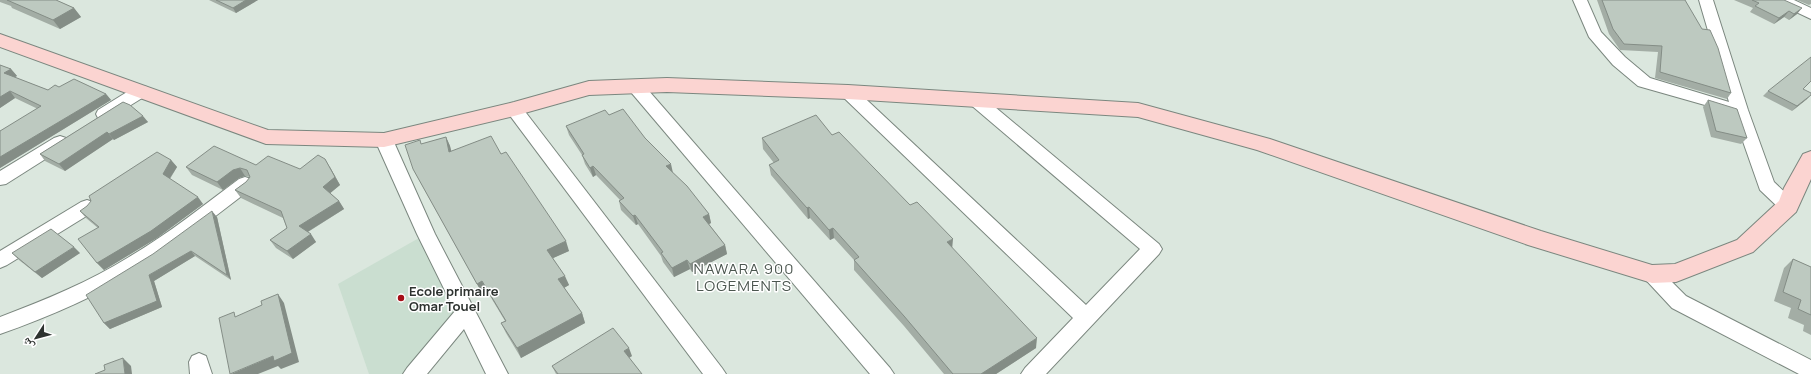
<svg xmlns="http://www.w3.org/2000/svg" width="1811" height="374" viewBox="0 0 1811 374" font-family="Manrope,'Noto Naskh Arabic',sans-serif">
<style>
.built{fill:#caded0}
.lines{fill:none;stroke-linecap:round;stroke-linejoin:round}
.street-casing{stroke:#7b877f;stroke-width:2}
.secondary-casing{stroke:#7b877f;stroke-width:2}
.street{fill:#fff;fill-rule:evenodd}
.secondary{fill:#fbd4d1;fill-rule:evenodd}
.wall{fill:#a3ada5}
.shaded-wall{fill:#848d86}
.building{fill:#bdc9c0;stroke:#848d86}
.poi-dot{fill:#a50e17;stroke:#fff;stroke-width:1.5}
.labels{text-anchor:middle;stroke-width:3;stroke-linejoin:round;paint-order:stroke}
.poi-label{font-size:13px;font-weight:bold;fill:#2d322f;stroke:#fff;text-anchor:start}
.quarter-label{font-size:15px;letter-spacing:1px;fill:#4b564f;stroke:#fff}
</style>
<rect width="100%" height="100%" fill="#dbe7de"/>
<path class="built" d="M 426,234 L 466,313 L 414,374 L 369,374 L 338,284 Z"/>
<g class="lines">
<g class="street-casing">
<g id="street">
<path d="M 1573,0 L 1587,0 L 1601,32 L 1625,57 L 1650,78 L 1729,102 L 1699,0 L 1713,0 L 1748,110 L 1774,182 L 1794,201 L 1797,206 L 1794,211 L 1788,213 L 1782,211 L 1760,190 L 1733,113 L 1638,86 L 1613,65 L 1589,37 Z"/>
<path d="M 1775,0 L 1794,0 L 1811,8 L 1811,19 L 1777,3 Z"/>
<path d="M 636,82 L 642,83 L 890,368 L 894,374 L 870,374 L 630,91 L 628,87 L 630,83 Z"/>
<path d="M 141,86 L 147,87 L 149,91 L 147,95 L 110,118 L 104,120 L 98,118 L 96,114 L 98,110 L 135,87 Z"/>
<path d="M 848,87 L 854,88 L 1086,305 L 1140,249 L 971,105 L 969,101 L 971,97 L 977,95 L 983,97 L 1159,244 L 1162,249 L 1159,254 L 1046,374 L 1021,374 L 1025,368 L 1073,318 L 842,96 L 840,92 L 842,88 Z"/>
<path d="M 514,103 L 520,105 L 722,368 L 726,374 L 703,374 L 508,113 L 506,109 L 508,105 Z"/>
<path d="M 384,134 L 390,136 L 393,140 L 435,234 L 508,374 L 486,374 L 464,329 L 427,374 L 403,374 L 407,368 L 455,311 L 417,234 L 375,140 L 378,136 Z"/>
<path d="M 60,136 L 66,138 L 69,142 L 66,146 L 6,184 L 0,185 L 0,171 L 54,138 Z"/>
<path d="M 245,177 L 251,179 L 254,184 L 251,189 C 216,215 181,244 143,268 C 99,295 49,317 0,334 L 0,317 C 45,300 89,282 129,257 C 168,234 203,206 239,179 Z"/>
<path d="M 87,200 L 93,202 L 96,207 L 93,212 L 7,265 L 0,268 L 0,251 L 81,202 Z"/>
<path d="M 1652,266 L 1659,269 L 1686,296 L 1811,360 L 1811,374 L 1799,374 L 1672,308 L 1645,279 L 1642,274 L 1645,269 Z"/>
<path d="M 199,353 L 206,356 L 212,374 L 190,374 L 189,362 L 192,356 Z"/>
</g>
</g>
<g class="secondary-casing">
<path id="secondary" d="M 0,34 L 268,130 L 384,133 L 514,102 L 589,81 L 667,78 L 848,85 L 1138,103 L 1270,139 L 1541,231 L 1652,265 L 1675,264 L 1737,240 L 1779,201 L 1784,188 L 1803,154 L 1811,151 L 1811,179 L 1796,212 L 1753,252 L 1676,282 L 1652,283 L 1528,245 L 1257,150 L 1138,117 L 848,99 L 667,92 L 589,95 L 514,116 L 384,147 L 266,144 L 0,47 Z"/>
</g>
<use href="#street" class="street"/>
<use href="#secondary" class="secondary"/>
</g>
<g class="wall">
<path d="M 0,0 L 56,0 L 74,8 L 81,17 L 60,29 L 12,8 L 11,6 L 0,2 Z"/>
<path d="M 209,0 L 258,0 L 236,13 Z"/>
<path d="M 1597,0 L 1685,0 L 1731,93 L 1727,99 L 1655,78 L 1658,52 L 1620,50 L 1609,34 Z"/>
<path d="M 1734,0 L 1784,0 L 1797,14 L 1789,20 L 1784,17 L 1774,24 L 1750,12 L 1753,8 Z"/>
<path d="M 1797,0 L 1811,0 L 1811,4 L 1809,5 Z"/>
<path d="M 0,65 L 11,69 L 17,76 L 14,77 L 48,90 L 59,87 L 106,94 L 111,100 L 0,168 L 0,131 L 38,109 L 15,98 L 0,108 Z"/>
<path d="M 1804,89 L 1807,99 L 1792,111 L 1763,96 L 1768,91 Z"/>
<path d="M 1708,100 L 1747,138 L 1741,144 L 1711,137 L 1703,107 Z"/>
<path d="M 123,102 L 148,122 L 114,140 L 113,139 L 65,171 L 45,161 L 40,154 Z"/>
<path d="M 609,115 L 645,138 L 673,173 L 709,214 L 711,223 L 709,224 L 725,245 L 727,254 L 692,272 L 690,269 L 674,277 L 663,262 L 661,256 L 638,224 L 636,225 L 621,210 L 619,201 L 620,200 L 596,175 L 593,177 L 585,164 L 582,155 L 569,135 L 566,126 Z"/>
<path d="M 832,135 L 910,205 L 952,248 L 1036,348 L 996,374 L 944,374 L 904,326 L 854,270 L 854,260 L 834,238 L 830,240 L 810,218 L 808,219 L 771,175 L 769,165 L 774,163 L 763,149 L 762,138 Z"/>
<path d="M 446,137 L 450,146 L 451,151 L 501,154 L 569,251 L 553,258 L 569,285 L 564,288 L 582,313 L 585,323 L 521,358 L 506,333 L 501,323 L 505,321 L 487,291 L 482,293 L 413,169 L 422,144 Z"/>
<path d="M 171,160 L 177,167 L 170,179 L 203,204 L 157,238 L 104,270 L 97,263 L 98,228 L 86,218 L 80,211 Z"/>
<path d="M 256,165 L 300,169 L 330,167 L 340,185 L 330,193 L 339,201 L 344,209 L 308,232 L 316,242 L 293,259 L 276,248 L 270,240 L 287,228 L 283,218 L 241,198 L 235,190 L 246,182 L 250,177 L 245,176 L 239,178 L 223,190 L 192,175 L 186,167 Z"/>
<path d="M 217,217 L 231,280 L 195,256 L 154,281 L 162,307 L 110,329 L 104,323 Z"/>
<path d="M 12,253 L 80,253 L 42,278 L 19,260 Z"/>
<path d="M 1793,259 L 1811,267 L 1811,335 L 1803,331 L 1804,325 L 1788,318 L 1791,308 L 1774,301 L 1784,268 Z"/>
<path d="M 632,356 L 629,358 L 642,374 L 556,374 L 552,366 Z"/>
</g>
<g class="shaded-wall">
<path d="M 246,0 L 258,0 L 236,13 L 233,8 Z"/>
<path d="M 74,8 L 81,17 L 60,29 L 53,20 Z"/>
<path d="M 1802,8 L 1797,14 L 1789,20 L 1794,14 Z"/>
<path d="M 1789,11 L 1784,17 L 1774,24 L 1779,18 Z"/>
<path d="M 11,69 L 17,76 L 10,80 L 4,73 Z"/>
<path d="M 10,91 L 15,98 L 0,108 L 0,97 Z"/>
<path d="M 106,94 L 111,100 L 0,168 L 0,157 Z"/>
<path d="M 1811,95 L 1807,99 L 1792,111 L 1797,106 Z"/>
<path d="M 143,116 L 148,122 L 114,140 L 109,134 Z"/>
<path d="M 107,132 L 113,139 L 65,171 L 59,164 Z"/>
<path d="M 446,137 L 450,146 L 454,162 L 449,152 Z"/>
<path d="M 325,159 L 340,185 L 328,195 L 323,187 Z"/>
<path d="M 171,160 L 177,167 L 168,181 L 163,174 Z"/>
<path d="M 671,164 L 673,173 L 666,166 Z"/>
<path d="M 593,166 L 596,175 L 593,177 L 590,168 Z"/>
<path d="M 240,168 L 245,176 L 239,178 L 223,190 L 217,182 L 233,170 Z"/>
<path d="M 198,197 L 203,204 L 157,238 L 104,270 L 97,263 Z"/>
<path d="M 339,201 L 344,209 L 304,234 L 299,226 Z"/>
<path d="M 809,207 L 810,218 L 808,219 L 807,208 Z"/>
<path d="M 212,211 L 217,217 L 231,280 L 227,275 Z"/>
<path d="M 709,214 L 711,223 L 705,226 L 703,217 Z"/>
<path d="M 635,215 L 638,224 L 636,225 L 633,216 Z"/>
<path d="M 833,228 L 834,238 L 830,240 L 829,230 Z"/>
<path d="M 311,234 L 316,242 L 293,259 L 287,251 Z"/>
<path d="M 953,239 L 952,250 L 947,242 Z"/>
<path d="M 566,241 L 569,251 L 551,259 L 547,250 Z"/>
<path d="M 725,245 L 727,254 L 692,272 L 690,264 Z"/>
<path d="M 74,247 L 80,253 L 42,278 L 35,272 Z"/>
<path d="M 191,251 L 195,256 L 154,281 L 162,307 L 110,329 L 104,323 L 149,275 Z"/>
<path d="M 687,260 L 690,269 L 674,277 L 672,268 Z"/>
<path d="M 565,276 L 569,285 L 562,289 L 558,279 Z"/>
<path d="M 482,281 L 487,291 L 482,293 L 477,284 Z"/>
<path d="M 278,294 L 284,303 L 299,362 L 281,369 L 278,366 L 258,374 L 231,374 L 273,356 Z"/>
<path d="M 582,313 L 585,323 L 521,358 L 517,348 Z"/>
<path d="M 1037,338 L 1036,348 L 996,374 L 981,374 Z"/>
<path d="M 629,348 L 632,356 L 627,359 L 624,351 Z"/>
<path d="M 123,358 L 131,366 L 132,374 L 125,374 Z"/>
</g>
<g class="building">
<path d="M 7,0 L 56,0 L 74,8 L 53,20 Z"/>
<path d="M 216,0 L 246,0 L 233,8 Z"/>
<path d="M 1602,0 L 1685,0 L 1702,29 L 1710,30 L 1718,48 L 1731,93 L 1660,72 L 1662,46 L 1624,44 L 1613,29 Z"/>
<path d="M 1752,0 L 1784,0 L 1802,8 L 1794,14 L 1789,11 L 1779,18 L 1755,6 L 1759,3 Z"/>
<path d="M 1811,57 L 1811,81 L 1803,89 L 1811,93 L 1811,95 L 1797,106 L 1768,91 Z"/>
<path d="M 0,65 L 11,69 L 4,73 L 48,90 L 55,85 L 59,87 L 74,79 L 106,94 L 0,157 L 0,131 L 41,106 L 10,91 L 0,97 Z"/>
<path d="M 1708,100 L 1737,109 L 1747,138 L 1716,131 Z"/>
<path d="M 123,102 L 130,105 L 143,116 L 109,134 L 107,132 L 59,164 L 40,154 Z"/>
<path d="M 623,109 L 645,138 L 671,164 L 666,166 L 687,186 L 709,214 L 703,217 L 725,245 L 690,264 L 687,260 L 672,268 L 661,253 L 663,252 L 635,215 L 633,216 L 619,201 L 624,198 L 593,166 L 590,168 L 582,155 L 584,154 L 566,126 L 605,110 L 609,115 Z"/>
<path d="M 816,115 L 832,135 L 839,132 L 910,205 L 917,202 L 953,239 L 947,242 L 1037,338 L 981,374 L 953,374 L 904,316 L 854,260 L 859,257 L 833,228 L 829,230 L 809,207 L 807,208 L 769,165 L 779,160 L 762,138 Z"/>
<path d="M 491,136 L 501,154 L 506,152 L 566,241 L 547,250 L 565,276 L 558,279 L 582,313 L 517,348 L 501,323 L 506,321 L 482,281 L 477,284 L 413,169 L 405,145 L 420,140 L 421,144 L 446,137 L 449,152 Z"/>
<path d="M 214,146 L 256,165 L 268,156 L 300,169 L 318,155 L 325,159 L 335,177 L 323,187 L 339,201 L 299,226 L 311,234 L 287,251 L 270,240 L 287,228 L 281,211 L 235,190 L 246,182 L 250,177 L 247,170 L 240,168 L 233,170 L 217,182 L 186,167 Z"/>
<path d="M 157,152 L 171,160 L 163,174 L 198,197 L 151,231 L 97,263 L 78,239 L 99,227 L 80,211 L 87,206 L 91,201 L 89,196 Z"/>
<path d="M 212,211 L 227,275 L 191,251 L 149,275 L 157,301 L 104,323 L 86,295 L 153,254 Z"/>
<path d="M 51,229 L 74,247 L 35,272 L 12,253 Z"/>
<path d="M 1793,259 L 1811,267 L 1811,315 L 1798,309 L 1801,300 L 1783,292 Z"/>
<path d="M 278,294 L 292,353 L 274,361 L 273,356 L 230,374 L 219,318 L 234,312 L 235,317 L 262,305 L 261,301 Z"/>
<path d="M 613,328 L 629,348 L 624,351 L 642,374 L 558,374 L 552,366 Z"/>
<path d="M 123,358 L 125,374 L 95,374 L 105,370 L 104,365 Z"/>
</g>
<circle class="poi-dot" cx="401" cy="298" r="4"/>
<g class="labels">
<g class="poi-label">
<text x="409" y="296">Ecole primaire<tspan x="409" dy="15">Omar Touel</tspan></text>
</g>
<g class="quarter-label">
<text x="744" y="274">NAWARA 900<tspan x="744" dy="17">LOGEMENTS</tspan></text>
</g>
</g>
<g transform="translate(36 338) rotate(234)" stroke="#ffffff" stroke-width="3" paint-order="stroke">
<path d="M0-3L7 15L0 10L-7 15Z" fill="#2d322f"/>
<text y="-6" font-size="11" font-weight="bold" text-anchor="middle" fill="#2d322f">ش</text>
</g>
</svg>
